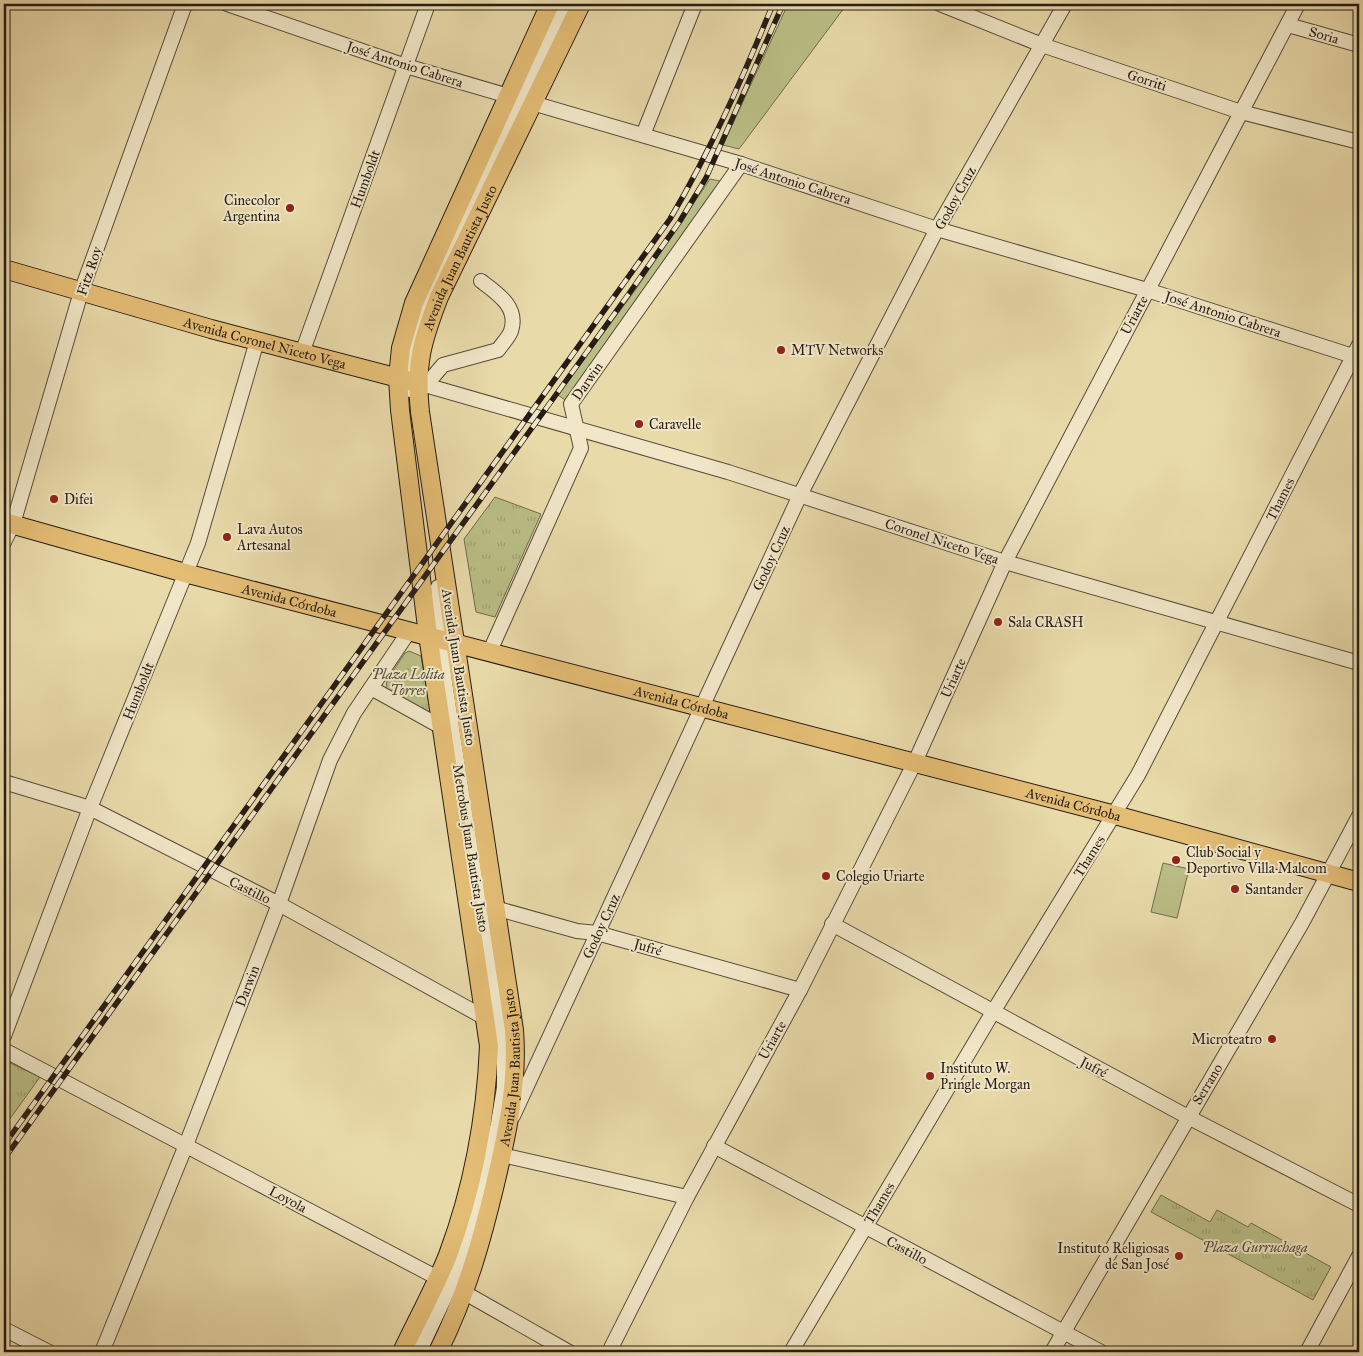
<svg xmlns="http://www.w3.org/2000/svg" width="1363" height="1356" viewBox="0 0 1363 1356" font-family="'IM FELL Great Primer',serif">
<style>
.grass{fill:#babe86;stroke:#706d4e}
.park{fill:url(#park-tufts);stroke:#706d4e}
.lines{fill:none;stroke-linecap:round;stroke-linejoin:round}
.minor-casing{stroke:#574c3a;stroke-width:16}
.major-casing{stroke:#261c15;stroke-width:20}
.minor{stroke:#f1e7c8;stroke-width:14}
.major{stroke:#e4bd75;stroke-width:18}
.rail-casing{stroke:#261c15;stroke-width:5.5}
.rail{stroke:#f1e7c8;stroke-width:4;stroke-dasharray:11;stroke-linecap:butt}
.poi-dot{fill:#8f2418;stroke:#f1e7c8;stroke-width:2}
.labels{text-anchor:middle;stroke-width:4;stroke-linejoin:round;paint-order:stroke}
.street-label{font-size:14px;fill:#261c15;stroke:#f1e7c8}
.poi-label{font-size:14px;fill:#261c15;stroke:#f1e7c8;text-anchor:start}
.park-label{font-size:14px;font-style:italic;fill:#524d37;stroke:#f1e7c8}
</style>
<defs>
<pattern id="park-tufts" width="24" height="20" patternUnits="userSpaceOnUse" patternTransform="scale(1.25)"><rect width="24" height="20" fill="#babe86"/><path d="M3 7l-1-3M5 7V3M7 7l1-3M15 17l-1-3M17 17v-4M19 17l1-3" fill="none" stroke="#a0a373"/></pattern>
</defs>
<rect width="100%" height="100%" fill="#e9daaa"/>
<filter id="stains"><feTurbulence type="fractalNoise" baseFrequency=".004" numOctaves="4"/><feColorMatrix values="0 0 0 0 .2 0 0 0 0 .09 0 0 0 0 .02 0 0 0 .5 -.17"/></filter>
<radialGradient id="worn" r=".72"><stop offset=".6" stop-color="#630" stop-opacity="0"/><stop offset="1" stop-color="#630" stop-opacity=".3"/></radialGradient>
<g class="grass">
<path d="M 788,4 L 847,4 L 739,149 L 723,145 Z"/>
<path d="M 710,179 L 720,181 L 565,400 L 558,395 L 636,289 Z"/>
<path d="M 1163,863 L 1189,869 L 1177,918 L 1151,912 Z"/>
</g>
<g class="park">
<path d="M 495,497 L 541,514 L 495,617 L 476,612 L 464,539 Z"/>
<path d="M 409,651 L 421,656 L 430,710 L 426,714 L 388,692 L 386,688 L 387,680 L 405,653 Z"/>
<path d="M 4,1060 L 40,1077 L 4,1127 Z"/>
<path d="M 1161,1195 L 1210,1222 L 1217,1210 L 1248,1227 L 1251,1223 L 1331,1267 L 1313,1300 L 1151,1212 Z"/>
</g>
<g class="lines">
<g class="minor-casing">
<g id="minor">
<path d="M 227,4 L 406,66 L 741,164 L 937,229 L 1147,290 L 1359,358"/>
<path d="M 940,4 L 1042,45 L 1241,112 L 1359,142"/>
<path d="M 1288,25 L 1359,45"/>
<path d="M 643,135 L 695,4"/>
<path d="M 302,353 L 428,4"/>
<path d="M 418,383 L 728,472 L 1005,562 L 1359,663"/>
<path d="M 426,385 L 443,365 L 498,350 C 502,344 509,337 511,331 C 519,307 497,293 481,281"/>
<path d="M 410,390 L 410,355 L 419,316 L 565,4"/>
<path d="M 4,542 L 13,524 L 81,292 L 185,4"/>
<path d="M 490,651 L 581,448 L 571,404 L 741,164"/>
<path d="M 371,688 L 443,728"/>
<path d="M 4,782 L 90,808 L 279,904 L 487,1019"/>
<path d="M 495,908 L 577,931 L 597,933 L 800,990"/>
<path d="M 832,924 L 1188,1117 L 1359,1205"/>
<path d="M 4,1036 L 90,808 L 198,543 L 257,341"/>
<path d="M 4,1050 L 451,1285 L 569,1352"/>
<path d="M 513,1116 L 800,495 L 937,229 L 1065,4"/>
<path d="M 714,1146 L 1101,1352"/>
<path d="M 502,1155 L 687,1197"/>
<path d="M 4,1329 L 49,1352"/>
<path d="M 102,1352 L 186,1145 L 279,904 L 330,760 L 354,713 L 410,630"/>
<path d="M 419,1352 L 461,1263 L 478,1208 L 498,1123 L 504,1088 L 504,1065 L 444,675 L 438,587"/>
<path d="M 609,1352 L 687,1197 L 800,990 L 915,762 L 1005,562 L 1298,4"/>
<path d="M 791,1352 L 993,1012 L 1138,775 L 1359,345"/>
<path d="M 1052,1352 L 1302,923 L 1359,816"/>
<path d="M 1307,1352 L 1359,1256"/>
</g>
</g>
<g class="major-casing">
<g id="major">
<path id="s1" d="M 4,269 L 211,329 L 410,381"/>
<path id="s2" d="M 4,522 L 185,573 L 1115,815 L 1359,882"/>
<path d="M 402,1352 C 417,1320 435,1288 448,1255 C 473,1188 486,1117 489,1046 L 428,635 L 400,410 L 398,378 L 401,348 L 414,303 L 550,4"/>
<path id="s3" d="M 438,1352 C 467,1293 481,1243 496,1180 C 508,1129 518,1082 514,1030 L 420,412 C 415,364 422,341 439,297 L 581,4"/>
</g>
</g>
<use href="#minor" class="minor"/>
<use href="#major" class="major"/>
<g class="rail-casing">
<g id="rail">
<path d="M 4,1145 L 670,219 C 711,150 743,77 773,4"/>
<path d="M 4,1159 L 628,295 L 680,221 L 706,178 L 783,4"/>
</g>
</g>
<use href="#rail" class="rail"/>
</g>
<g class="poi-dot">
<circle cx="290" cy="208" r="5"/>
<circle cx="781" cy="350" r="5"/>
<circle cx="639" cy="424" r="5"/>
<circle cx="54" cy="499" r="5"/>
<circle cx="227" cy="537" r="5"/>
<circle cx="998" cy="622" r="5"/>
<circle cx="1176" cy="860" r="5"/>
<circle cx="826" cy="876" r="5"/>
<circle cx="1235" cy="889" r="5"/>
<circle cx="1272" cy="1039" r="5"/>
<circle cx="930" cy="1076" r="5"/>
<circle cx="1179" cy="1256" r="5"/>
</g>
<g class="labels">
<g class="street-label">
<text transform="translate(1324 35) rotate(16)" y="5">Soria</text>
<text transform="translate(405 64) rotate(18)" y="5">José Antonio Cabrera</text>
<text transform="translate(1147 80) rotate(18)" y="5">Gorriti</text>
<text transform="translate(365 179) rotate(-70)" y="5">Humboldt</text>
<text transform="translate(793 181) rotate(18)" y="5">José Antonio Cabrera</text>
<text transform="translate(955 198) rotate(-61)" y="5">Godoy Cruz</text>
<text dy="5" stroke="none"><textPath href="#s3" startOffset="1121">Avenida Juan Bautista Justo</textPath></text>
<text transform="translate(89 271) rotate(-71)" y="5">Fitz Roy</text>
<text transform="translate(1223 314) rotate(18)" y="5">José Antonio Cabrera</text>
<text transform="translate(1134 315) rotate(-62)" y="5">Uriarte</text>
<text dy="5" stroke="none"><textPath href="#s1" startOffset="271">Avenida Coronel Niceto Vega</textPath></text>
<text transform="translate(587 381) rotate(-55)" y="5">Darwin</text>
<text transform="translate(1280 499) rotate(-63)" y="5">Thames</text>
<text transform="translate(942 541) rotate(18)" y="5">Coronel Niceto Vega</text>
<text transform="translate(771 558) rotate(-65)" y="5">Godoy Cruz</text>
<text dy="5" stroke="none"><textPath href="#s2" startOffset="296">Avenida Córdoba</textPath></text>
<text transform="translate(459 667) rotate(81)" y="5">Avenida Juan Bautista Justo</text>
<text transform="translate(953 678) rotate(-66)" y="5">Uriarte</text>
<text transform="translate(138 691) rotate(-68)" y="5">Humboldt</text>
<text dy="5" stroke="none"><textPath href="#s2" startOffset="701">Avenida Córdoba</textPath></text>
<text dy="5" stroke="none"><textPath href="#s2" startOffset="1106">Avenida Córdoba</textPath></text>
<text transform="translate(471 848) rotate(81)" y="5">Metrobus Juan Bautista Justo</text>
<text transform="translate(1089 856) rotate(-58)" y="5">Thames</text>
<text transform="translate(250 890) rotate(26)" y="5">Castillo</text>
<text transform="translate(601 926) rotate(-65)" y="5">Godoy Cruz</text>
<text transform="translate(648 947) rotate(16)" y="5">Jufré</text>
<text transform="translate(247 986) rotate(-69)" y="5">Darwin</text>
<text transform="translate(772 1040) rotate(-61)" y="5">Uriarte</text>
<text dy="5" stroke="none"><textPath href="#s3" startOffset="296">Avenida Juan Bautista Justo</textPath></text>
<text transform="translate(1094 1067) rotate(28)" y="5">Jufré</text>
<text transform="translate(1207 1084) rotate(-59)" y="5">Serrano</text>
<text transform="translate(288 1199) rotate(28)" y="5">Loyola</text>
<text transform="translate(879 1203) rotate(-59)" y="5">Thames</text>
<text transform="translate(907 1250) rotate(28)" y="5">Castillo</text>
</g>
<g class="poi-label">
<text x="280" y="205" text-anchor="end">Cinecolor<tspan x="280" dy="16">Argentina</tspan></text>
<text x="791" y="355">MTV Networks</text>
<text x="649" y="429">Caravelle</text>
<text x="64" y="504">Difei</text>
<text x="237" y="534">Lava Autos<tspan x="237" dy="16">Artesanal</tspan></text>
<text x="1008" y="627">Sala CRASH</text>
<text x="1186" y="857">Club Social y<tspan x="1186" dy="16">Deportivo Villa Malcom</tspan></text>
<text x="836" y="881">Colegio Uriarte</text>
<text x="1245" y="894">Santander</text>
<text x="1262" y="1044" text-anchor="end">Microteatro</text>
<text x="940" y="1073">Instituto W.<tspan x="940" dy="16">Pringle Morgan</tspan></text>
<text x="1169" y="1253" text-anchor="end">Instituto Religiosas<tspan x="1169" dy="16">de San José</tspan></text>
</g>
<g class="park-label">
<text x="408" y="679">Plaza Lolita<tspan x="408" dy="16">Torres</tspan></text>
<text x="1255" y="1252">Plaza Gurruchaga</text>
</g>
</g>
<rect width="1363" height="1356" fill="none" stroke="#e9daaa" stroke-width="20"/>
<rect x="5" y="5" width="1353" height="1346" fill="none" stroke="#261c15" stroke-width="2.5"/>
<rect x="10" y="10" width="1343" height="1336" fill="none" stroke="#261c15"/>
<rect width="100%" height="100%" filter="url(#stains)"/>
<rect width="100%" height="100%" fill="url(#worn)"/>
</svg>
